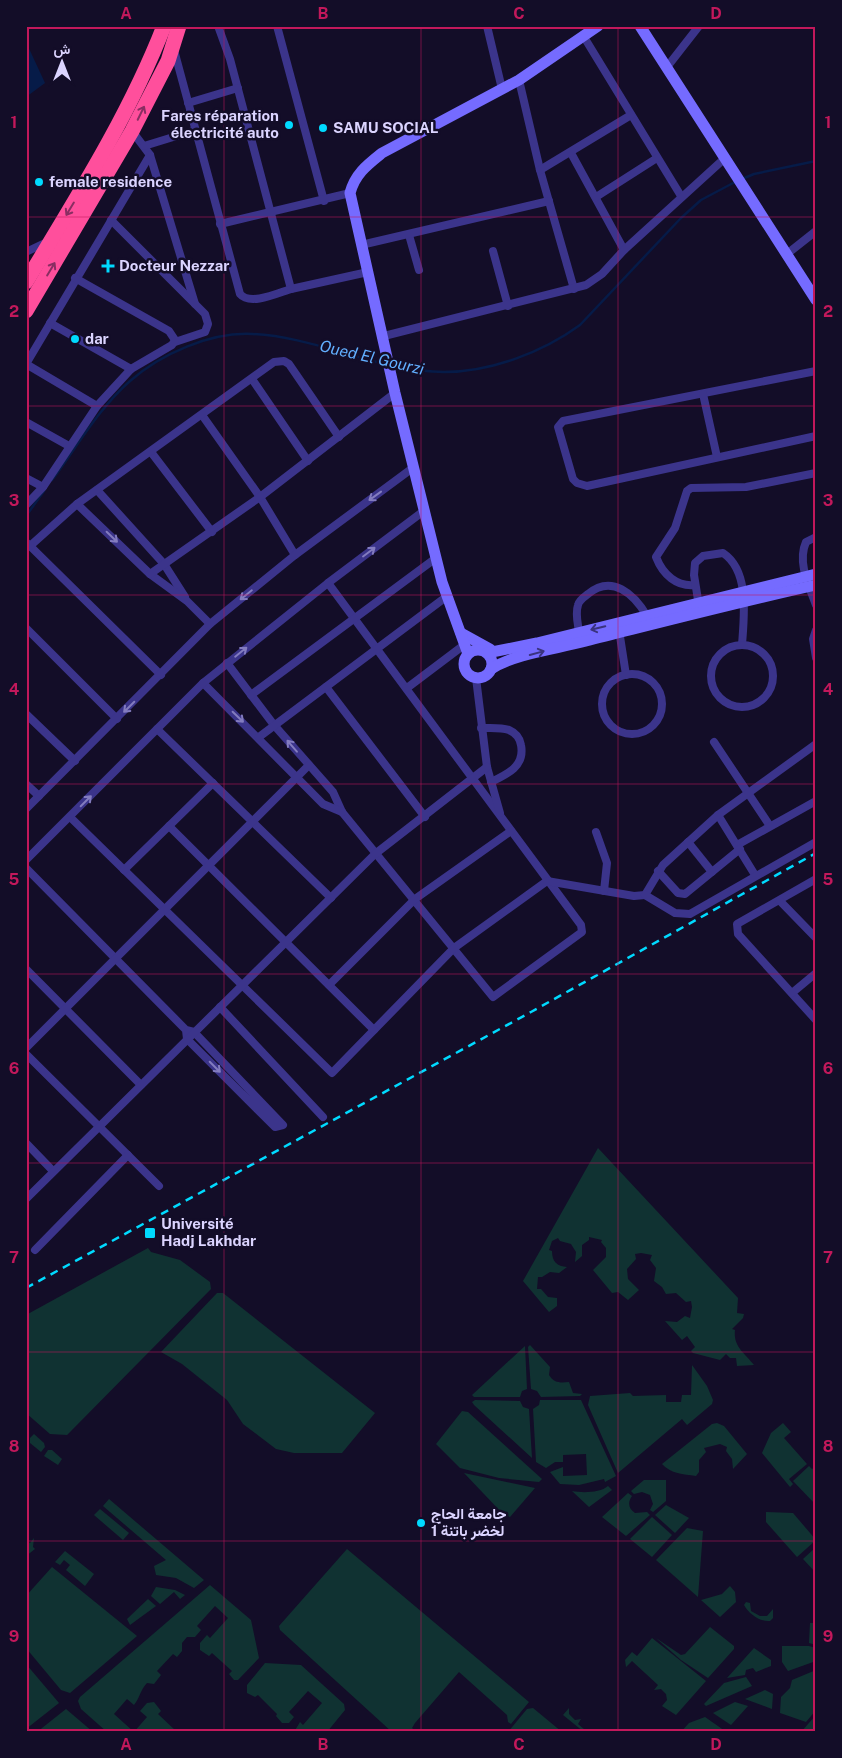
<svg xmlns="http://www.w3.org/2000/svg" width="842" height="1758" viewBox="0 0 842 1758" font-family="'Public Sans',Vazirmatn,sans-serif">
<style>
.green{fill:#103232}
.water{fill:#061b48}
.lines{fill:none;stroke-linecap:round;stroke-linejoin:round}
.stream{stroke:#061b48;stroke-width:2.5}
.street{stroke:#3b348b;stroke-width:8}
.secondary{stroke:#756bff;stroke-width:11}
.highway{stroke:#ff4f9c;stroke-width:15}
.rail{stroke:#00daff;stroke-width:2.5;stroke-dasharray:8 6;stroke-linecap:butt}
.oneway{stroke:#892e62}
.oneway2{stroke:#837cbf}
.oneway3{stroke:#3a337e}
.grid{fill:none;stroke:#c2185b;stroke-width:1;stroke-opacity:0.55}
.poi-dot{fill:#00daff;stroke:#130d28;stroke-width:2}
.labels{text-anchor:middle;stroke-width:5;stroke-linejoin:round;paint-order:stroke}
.poi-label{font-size:15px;font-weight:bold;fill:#dbd4ff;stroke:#130d28;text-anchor:start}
.water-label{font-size:16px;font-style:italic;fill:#62afff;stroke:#130d28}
.neatline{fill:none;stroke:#c2185b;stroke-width:2}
.grid-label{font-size:16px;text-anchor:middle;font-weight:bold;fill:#c2185b}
</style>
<rect width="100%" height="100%" fill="#130d28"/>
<g class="green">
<path d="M 598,1148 L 738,1298 L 737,1313 L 744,1314 L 743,1318 L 732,1329 L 735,1330 C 733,1347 745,1353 754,1365 L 737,1366 L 736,1358 L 730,1358 L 726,1354 L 720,1360 L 693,1353 L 691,1351 L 695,1347 L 687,1336 L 682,1340 L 665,1321 L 677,1322 L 685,1316 L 690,1318 L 692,1307 L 691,1301 L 686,1302 L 676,1293 L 666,1294 L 662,1287 L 654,1281 L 656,1268 L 650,1260 L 652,1255 L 641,1253 L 635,1254 L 636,1259 L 627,1269 L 628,1279 L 639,1290 L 628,1300 L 618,1292 L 612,1293 L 593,1270 L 606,1257 L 606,1248 L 601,1242 L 602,1240 L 589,1237 L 589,1240 L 582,1245 L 582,1256 L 575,1262 L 576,1252 L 571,1244 L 560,1241 L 558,1238 L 552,1241 L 549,1250 L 552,1251 C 552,1262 557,1266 567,1267 L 559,1273 L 550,1272 L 542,1277 L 538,1277 L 537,1289 L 541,1289 L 548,1297 L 557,1298 L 557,1306 L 549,1312 L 523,1281 Z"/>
<path d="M 148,1248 L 151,1252 L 180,1260 L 210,1282 L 211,1289 L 72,1430 L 67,1435 L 50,1434 L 26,1413 L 26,1315 Z"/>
<path d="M 217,1293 L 223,1293 L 375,1413 L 342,1453 L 294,1453 L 276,1449 L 243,1424 L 227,1400 L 182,1364 L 161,1352 Z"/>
<path d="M 530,1345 L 550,1367 L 549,1375 C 554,1383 560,1383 569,1382 L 573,1393 L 582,1394 L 580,1396 L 541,1397 L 537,1391 L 531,1389 L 528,1347 Z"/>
<path d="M 525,1346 L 527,1389 L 522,1391 L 520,1397 L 474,1397 L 472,1395 Z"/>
<path d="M 692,1365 L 707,1386 L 713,1400 L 712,1404 L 687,1425 L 682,1419 L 618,1473 L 588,1405 L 590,1396 L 630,1393 L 633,1396 L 666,1395 L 666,1402 L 681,1402 L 682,1395 L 691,1395 Z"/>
<path d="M 475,1400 L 520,1401 L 523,1407 L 529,1409 L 532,1458 L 474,1405 L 472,1402 Z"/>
<path d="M 540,1400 L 581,1400 L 616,1476 L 605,1482 L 604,1479 L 579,1485 L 560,1484 L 550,1472 L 563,1467 L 563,1476 L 587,1475 L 586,1454 L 563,1455 L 563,1462 L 555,1462 L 546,1468 L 536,1462 L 533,1409 L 539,1405 Z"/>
<path d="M 462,1411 L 468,1412 L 542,1479 L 539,1482 L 499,1478 L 460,1468 L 436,1444 Z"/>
<path d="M 717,1423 L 724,1426 L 747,1454 L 733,1469 L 732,1459 L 726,1451 L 727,1447 L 720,1444 L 704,1448 L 706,1452 L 699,1460 L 699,1472 L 696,1476 C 683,1474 671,1474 662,1464 L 712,1424 Z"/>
<path d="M 783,1423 L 791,1432 L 784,1438 L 807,1464 L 789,1479 L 793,1484 L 790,1487 L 762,1453 L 771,1433 Z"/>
<path d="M 34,1434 L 44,1443 L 45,1447 L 41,1452 L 30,1443 L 30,1438 Z"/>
<path d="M 48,1450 L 52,1450 L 62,1459 L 58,1465 L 44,1456 Z"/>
<path d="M 809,1466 L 812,1469 L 816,1466 L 816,1505 L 793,1481 Z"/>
<path d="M 464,1473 L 535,1488 L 510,1517 L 503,1514 Z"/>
<path d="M 644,1480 L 666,1480 L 666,1501 L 653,1512 L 650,1510 L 653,1504 L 650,1495 L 642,1492 L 634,1494 L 631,1491 Z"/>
<path d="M 608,1486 L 612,1490 L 589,1507 L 572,1491 C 582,1493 600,1493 608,1486 Z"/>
<path d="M 628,1493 L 632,1496 C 627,1503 629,1509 635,1513 L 647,1512 L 650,1515 L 626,1536 L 602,1517 Z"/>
<path d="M 109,1499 L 204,1580 L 194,1588 L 176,1578 L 156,1575 L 154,1566 L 166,1560 L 103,1506 Z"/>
<path d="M 666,1505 L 689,1518 L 675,1533 L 655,1515 Z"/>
<path d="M 100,1509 L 129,1533 L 123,1540 L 94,1515 Z"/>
<path d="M 766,1512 L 793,1513 L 816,1540 L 797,1557 L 766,1522 Z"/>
<path d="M 652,1517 L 672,1535 L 652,1557 L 630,1539 Z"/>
<path d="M 687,1528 L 703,1531 L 698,1597 L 656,1560 Z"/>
<path d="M 34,1538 L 33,1547 L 35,1549 L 26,1556 L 26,1540 L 30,1543 Z"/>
<path d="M 816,1547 L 816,1573 L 803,1559 Z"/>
<path d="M 347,1549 L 529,1702 L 511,1724 L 508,1722 L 507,1715 L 459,1672 L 415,1723 L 412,1728 L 417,1732 L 392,1732 L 280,1630 L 279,1626 Z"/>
<path d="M 65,1551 L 94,1574 L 85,1586 L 66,1570 L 70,1565 L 64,1560 L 60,1565 L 55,1562 Z"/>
<path d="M 52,1567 L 137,1636 L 70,1693 L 61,1690 L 26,1648 L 26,1596 Z"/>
<path d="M 210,1585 L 251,1620 L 259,1658 L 238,1680 L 234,1680 L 229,1674 L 232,1671 L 212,1653 L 209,1656 L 200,1650 L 200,1643 L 207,1635 L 210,1638 L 228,1618 L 215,1606 L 197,1626 L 201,1630 L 195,1637 L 187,1637 L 182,1643 L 182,1651 L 177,1657 L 173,1654 L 157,1671 L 161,1675 L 154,1684 L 147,1683 C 140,1690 140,1698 134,1705 L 127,1699 L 114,1714 L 134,1732 L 107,1732 L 81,1709 L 78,1701 L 80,1697 Z"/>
<path d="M 730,1586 L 735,1592 L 736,1602 L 720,1617 L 701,1600 L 722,1594 Z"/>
<path d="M 156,1587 L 175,1590 L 185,1595 L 180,1599 L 174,1592 L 160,1604 L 151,1596 Z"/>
<path d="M 148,1599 L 156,1606 L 130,1625 L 127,1619 Z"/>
<path d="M 746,1602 L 750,1603 L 751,1611 L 760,1616 L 767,1616 L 773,1609 L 773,1618 L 770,1621 C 760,1622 749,1614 744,1605 Z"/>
<path d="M 810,1623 L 816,1623 L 816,1645 L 809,1643 Z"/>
<path d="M 710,1627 L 734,1646 L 734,1649 L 708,1678 L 681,1660 L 656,1638 L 681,1655 L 685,1654 Z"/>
<path d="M 652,1638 L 706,1681 L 676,1715 L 662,1706 L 667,1700 L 666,1694 L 661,1689 L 654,1690 L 658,1685 L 632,1661 L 626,1667 L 625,1660 L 632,1652 L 637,1656 Z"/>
<path d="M 782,1646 L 809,1646 L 816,1648 L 816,1661 L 788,1671 L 782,1662 Z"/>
<path d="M 754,1648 L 771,1660 L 771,1666 L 756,1672 L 753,1668 L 746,1670 L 745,1675 L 727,1678 Z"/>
<path d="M 265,1663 L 301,1665 L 344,1704 L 345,1710 L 327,1732 L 294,1732 L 300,1722 L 303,1725 L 322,1703 L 308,1691 L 289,1712 L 294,1717 L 289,1723 L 282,1723 L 276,1716 L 277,1714 L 258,1695 L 255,1697 L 247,1693 L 247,1685 Z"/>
<path d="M 26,1664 L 59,1703 L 26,1729 Z"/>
<path d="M 816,1670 L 816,1710 L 806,1722 L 780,1713 L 781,1697 L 790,1688 L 792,1680 Z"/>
<path d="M 746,1677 L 752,1686 L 706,1706 L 704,1704 L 724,1683 Z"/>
<path d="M 765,1690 L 773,1694 L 772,1709 L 745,1699 Z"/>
<path d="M 154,1702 L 161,1711 L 158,1714 L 177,1732 L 134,1732 L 147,1717 L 140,1711 L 147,1703 Z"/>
<path d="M 735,1702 L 748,1706 L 731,1725 L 713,1713 Z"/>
<path d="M 533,1708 L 562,1732 L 508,1732 L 527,1709 Z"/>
<path d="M 569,1708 L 569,1714 L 575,1720 L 581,1719 L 578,1724 L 585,1730 L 584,1732 L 563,1715 Z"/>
<path d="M 66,1709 L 93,1732 L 37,1732 Z"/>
<path d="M 816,1715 L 816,1732 L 801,1732 Z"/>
<path d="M 705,1717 L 725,1731 L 681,1732 L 689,1723 Z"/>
</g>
<path class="water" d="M 26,42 L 45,83 L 26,97 Z"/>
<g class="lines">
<g class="stream">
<path d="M 742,179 L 754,174 L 816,161"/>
<path d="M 391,365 C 409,369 426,372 444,372 C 491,372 543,352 580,325 L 681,218 L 701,200 L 735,182"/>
<path d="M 52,480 C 76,448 99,408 130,381 C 161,354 210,332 252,334 C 299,336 341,354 386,364"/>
<path d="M 26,516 L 44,491"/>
</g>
<g class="street">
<path d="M 277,26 L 324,201"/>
<path d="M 487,26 L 502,89"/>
<path d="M 584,37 L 681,196"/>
<path d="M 174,50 L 240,294 C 250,306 278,293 291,289 L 230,59 L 218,26"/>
<path d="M 667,67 L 699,26"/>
<path d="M 519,80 L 540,170 L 574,289"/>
<path d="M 188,103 L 238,88"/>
<path d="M 132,131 L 150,155 L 195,304"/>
<path d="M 144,146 L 196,130"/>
<path d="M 571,153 L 624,250"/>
<path d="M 540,170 L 631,115"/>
<path d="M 596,197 L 657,158"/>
<path d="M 111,220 L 205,314 L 208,324 L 205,332 L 175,342"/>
<path d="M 220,224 L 350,193"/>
<path d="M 409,235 L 419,270"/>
<path d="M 361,245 L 549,201"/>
<path d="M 493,251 L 508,306"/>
<path d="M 26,252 L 47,242"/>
<path d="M 787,254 L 816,231"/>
<path d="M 291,289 L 368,272"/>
<path d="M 50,323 L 131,369"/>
<path d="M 384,336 L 586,285 L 602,274 L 624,250 L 725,158"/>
<path d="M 26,364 L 150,155"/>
<path d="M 26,364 L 97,406"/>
<path d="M 816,371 L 563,421 L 558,427 L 573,479 L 577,483 L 587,486 L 816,436"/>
<path d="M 252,379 L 308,461"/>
<path d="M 703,394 L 717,457"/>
<path d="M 202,415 L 260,497 L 295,555"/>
<path d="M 26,422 L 69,446"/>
<path d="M 151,452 L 212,532"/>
<path d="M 26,478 L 43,487"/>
<path d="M 97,490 L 164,564 L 185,597"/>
<path d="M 77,504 L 150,574 L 187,601 L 210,624"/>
<path d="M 26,505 L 43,487 L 97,406 L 131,369 L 172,345 L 175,340 L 169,331 L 75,278"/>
<path d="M 816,537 L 806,542 C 797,562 809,586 816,605"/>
<path d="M 27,543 L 161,675"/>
<path d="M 30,546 L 77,504 L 274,362 L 284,361 L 289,364 L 339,437"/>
<path d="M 150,574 L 260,497 L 395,393"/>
<path d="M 695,585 C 677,587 663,575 656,557 L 675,528 L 687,491 L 691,488 L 746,487 L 816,473"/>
<path d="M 699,606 L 694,575 L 695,563 L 703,556 L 723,553 C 750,571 744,616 742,645"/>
<path d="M 26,628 L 117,719"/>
<path d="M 619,630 L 626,675"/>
<path d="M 816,630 L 813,639 L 816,658"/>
<path d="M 579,632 C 578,624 575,614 578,605 C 579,600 584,597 588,594 C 612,574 634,594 647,616"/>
<circle cx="742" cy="676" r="31"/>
<path d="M 227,663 L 274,725 L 333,792 L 342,812 L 493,997 L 582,932 L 581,925 L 328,583"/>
<circle cx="632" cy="704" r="30"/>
<path d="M 476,678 L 487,767 L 500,813"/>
<path d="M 203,683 L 323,804 L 342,812"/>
<path d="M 326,687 L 425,817"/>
<path d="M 407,688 L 464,645"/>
<path d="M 251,695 L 436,558"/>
<path d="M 26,714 L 75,761"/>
<path d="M 481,728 C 490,728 501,727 509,730 C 516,733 520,739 521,745 C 525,766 508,774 491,782"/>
<path d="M 157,729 L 331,898"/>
<path d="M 259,737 L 446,597"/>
<path d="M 714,742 L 770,826"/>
<path d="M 26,784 L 39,796"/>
<path d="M 26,809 L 210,624 L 295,555 L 414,467"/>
<path d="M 718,815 L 755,875"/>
<path d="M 70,817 L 332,1073 L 454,948 L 547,881 L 634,896 L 645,895 L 663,865 L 718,815 L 816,744"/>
<path d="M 169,826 L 374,1030"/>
<path d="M 596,832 L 607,863 L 604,891"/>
<path d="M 688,842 L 712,872"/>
<path d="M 737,845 L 816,801"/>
<path d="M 26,860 L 203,683 L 328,583 L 425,510"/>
<path d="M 26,868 L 186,1030 L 194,1032 L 283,1125 L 275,1127 L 187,1039 L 186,1030"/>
<path d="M 124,870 L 213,783"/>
<path d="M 658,871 L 678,893 L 685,894 L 740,849"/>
<path d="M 816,879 L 737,924 L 738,934 L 816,1020"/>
<path d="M 645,895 L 675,913 L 690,914 L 816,842"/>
<path d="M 780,901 L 816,938"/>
<path d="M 26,969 L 141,1085"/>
<path d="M 329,985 L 415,899 L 511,831"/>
<path d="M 792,993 L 816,973"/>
<path d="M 220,1007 L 323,1117"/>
<path d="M 26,1048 L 309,765"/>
<path d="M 26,1054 L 159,1186"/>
<path d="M 26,1143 L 53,1171"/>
<path d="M 26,1199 L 375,854 L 487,767"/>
<path d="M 35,1250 L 128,1155"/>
</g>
<g class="secondary">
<path d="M 640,26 L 816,300"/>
<path d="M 461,633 L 490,649"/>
<circle cx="478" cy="664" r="14"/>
<path d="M 487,653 L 537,643 L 816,574"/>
<path d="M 468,654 L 442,582 L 395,393 L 350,193 C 355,174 367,165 382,153 L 519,80 L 598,26"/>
<path d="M 491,669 C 516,653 557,649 586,641 C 662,622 739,602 816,585"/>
</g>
<g class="highway">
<path d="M 26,282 C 76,199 129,116 164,26"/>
<path d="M 26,311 L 132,131 L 168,61 L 179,26"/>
</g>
<path class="rail" d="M 26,1288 L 531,1012 L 816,853"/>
</g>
<defs><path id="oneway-shaft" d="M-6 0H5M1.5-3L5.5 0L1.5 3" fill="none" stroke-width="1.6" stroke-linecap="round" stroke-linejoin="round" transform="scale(1.25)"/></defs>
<g class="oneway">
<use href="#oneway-shaft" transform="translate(141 113) rotate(-64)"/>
<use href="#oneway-shaft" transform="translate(70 209) rotate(121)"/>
<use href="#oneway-shaft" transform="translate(51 269) rotate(-59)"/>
</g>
<g class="oneway2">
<use href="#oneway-shaft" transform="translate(375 496) rotate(144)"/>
<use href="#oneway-shaft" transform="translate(112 537) rotate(44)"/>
<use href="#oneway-shaft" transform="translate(369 552) rotate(-37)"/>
<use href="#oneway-shaft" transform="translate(246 595) rotate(141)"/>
<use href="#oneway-shaft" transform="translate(241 652) rotate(-39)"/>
<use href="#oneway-shaft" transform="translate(129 707) rotate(135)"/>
<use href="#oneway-shaft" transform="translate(238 717) rotate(44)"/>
<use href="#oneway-shaft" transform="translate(292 746) rotate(-131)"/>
<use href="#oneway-shaft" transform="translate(86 801) rotate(-45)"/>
<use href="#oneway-shaft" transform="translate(215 1067) rotate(45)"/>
</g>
<g class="oneway3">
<use href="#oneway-shaft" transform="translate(598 628) rotate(166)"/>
<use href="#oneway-shaft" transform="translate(537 653) rotate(-15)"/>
</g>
<path class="grid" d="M 224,26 L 224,1732M 421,26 L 421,1732M 618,26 L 618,1732M 26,217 L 816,217M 26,406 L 816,406M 26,595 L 816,595M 26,784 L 816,784M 26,974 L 816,974M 26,1163 L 816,1163M 26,1352 L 816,1352M 26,1541 L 816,1541"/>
<g class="poi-dot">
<circle cx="289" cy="125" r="5"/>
<circle cx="323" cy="128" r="5"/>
<circle cx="39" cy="182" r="5"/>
<path d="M105.5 258.5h5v5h5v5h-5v5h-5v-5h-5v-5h5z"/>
<circle cx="75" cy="339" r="5"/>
<rect x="144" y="1227" width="12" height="12" rx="2.5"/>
<circle cx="421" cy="1523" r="5"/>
</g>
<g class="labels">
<g class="poi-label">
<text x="279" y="121" text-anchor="end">Fares réparation<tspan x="279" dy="17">électricité auto</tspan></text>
<text x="333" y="133">SAMU SOCIAL</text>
<text x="49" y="187">female residence</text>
<text x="119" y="271">Docteur Nezzar</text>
<text x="85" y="344">dar</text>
<text x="161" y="1229">Université<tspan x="161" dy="17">Hadj Lakhdar</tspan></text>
<text x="431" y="1519">جامعة الحاج<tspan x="431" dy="17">لخضر باتنة 1</tspan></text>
</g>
<g class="water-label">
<text transform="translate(372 357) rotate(13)" y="6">Oued El Gourzi</text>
</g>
</g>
<rect width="842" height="1758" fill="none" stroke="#130d28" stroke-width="55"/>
<g transform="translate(62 62)" stroke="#130d28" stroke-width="4" paint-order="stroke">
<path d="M0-4L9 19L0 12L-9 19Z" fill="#dbd4ff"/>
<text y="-8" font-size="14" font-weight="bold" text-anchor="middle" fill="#dbd4ff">ش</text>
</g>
<rect x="28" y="28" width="786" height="1702" class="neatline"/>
<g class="grid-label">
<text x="126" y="19">A</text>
<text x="323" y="19">B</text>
<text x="519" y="19">C</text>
<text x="716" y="19">D</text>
<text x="14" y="128">1</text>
<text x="828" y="128">1</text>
<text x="14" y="317">2</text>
<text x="828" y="317">2</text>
<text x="14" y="506">3</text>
<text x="828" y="506">3</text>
<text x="14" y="695">4</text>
<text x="828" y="695">4</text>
<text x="14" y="885">5</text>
<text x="828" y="885">5</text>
<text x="14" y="1074">6</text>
<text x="828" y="1074">6</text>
<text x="14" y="1263">7</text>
<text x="828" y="1263">7</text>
<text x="14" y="1452">8</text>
<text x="828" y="1452">8</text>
<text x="14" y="1642">9</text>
<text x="828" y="1642">9</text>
<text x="126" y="1750">A</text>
<text x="323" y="1750">B</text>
<text x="519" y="1750">C</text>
<text x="716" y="1750">D</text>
</g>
</svg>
